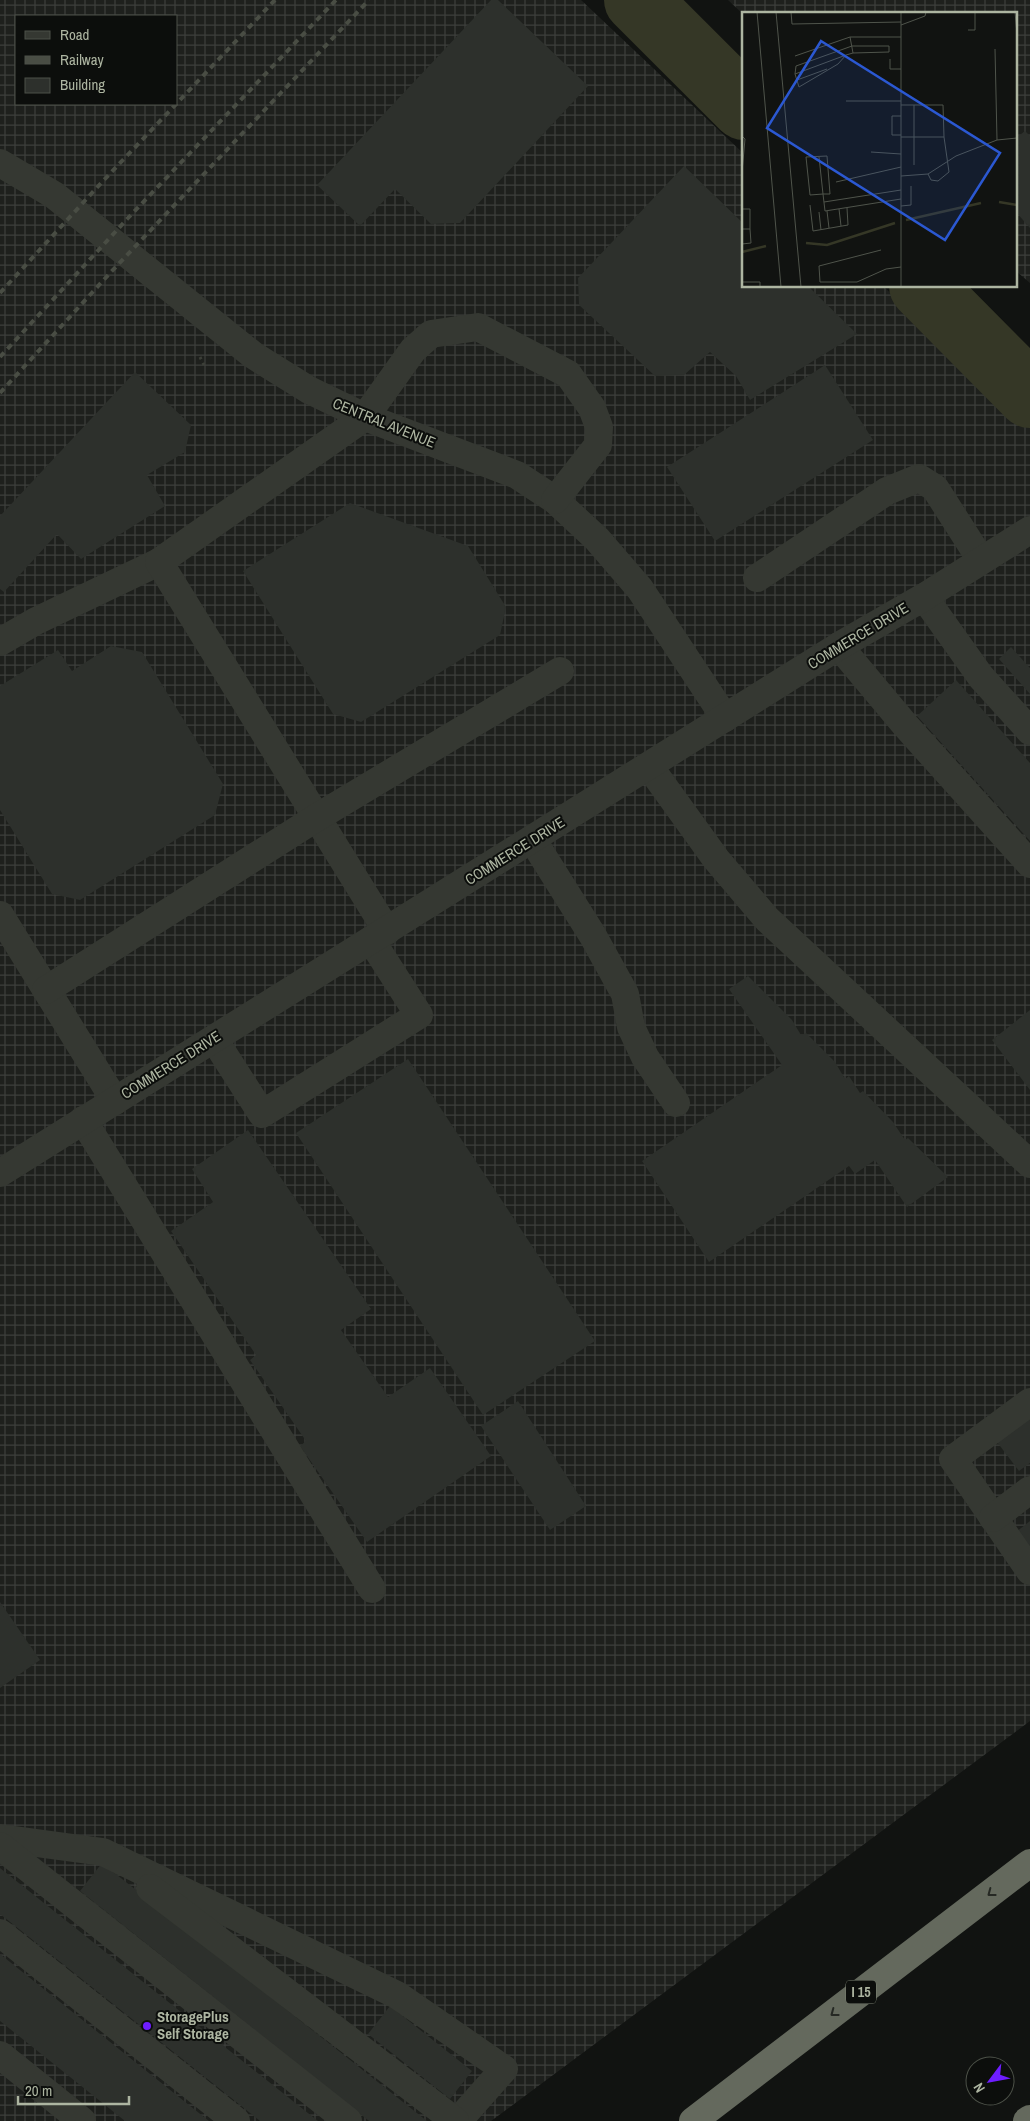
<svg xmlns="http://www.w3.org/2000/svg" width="1030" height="2121" viewBox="0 0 1030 2121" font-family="'Archivo Narrow',sans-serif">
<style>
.industrial{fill:url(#industrial-grid);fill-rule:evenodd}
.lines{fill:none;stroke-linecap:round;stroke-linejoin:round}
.river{stroke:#353726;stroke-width:66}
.building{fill:#2d302c}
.path{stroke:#3c3f38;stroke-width:3;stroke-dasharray:2.5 4;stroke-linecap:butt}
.minor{stroke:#353832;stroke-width:28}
.highway{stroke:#64695d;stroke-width:28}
.rail{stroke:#494d44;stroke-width:4;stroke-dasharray:6 5;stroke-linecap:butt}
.oneway{stroke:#262924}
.poi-dot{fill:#6e1dff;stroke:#0c0e0c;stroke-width:2}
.labels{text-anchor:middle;stroke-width:4;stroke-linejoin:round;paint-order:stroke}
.shield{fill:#0c0e0c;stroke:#7d8374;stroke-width:1}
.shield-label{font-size:14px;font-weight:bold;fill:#adb5a1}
.street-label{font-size:15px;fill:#adb5a1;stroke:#0c0e0c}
.poi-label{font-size:15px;font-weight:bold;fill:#adb5a1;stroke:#0c0e0c;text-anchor:start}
.inset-river{fill:none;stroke:#353726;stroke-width:2.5}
.inset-road{fill:none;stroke:#4f544b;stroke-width:1}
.view{fill:#2b58d2;fill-opacity:0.15;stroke:#2b58d2;stroke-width:2.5}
.inset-edge{fill:none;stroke:#adb5a1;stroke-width:2.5}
</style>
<defs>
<pattern id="industrial-grid" width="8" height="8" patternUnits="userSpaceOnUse" patternTransform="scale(1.25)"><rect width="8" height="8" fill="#1e201d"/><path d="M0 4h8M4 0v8" fill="none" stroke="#3c3e3b"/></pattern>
</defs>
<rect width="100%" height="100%" fill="#111311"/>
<g class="industrial">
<path d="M 0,0 L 581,0 L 744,154 L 744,286 L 883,286 L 1030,425 L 1030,1721 L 491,2121 L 0,2121 ZM 16,16 L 176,16 L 176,104 L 16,104 Z"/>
<path d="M 728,0 L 1030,0 L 1030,283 L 1016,271 L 1016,14 L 744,15 Z"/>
</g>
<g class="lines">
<g class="river">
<path d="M 637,0 L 744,107"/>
<path d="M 922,286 L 1030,395"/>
</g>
</g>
<g class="building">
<path d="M 491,0 L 498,0 L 588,86 L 460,223 L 431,224 L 395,189 L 360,226 L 317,185 Z"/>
<path d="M 1025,131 L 1030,136 L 1030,228 L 1016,212 L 1016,138 Z"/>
<path d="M 684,166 L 744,224 L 744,286 L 808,286 L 857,334 L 750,400 L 736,376 L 710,352 L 684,375 L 655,376 L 579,305 L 578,278 Z"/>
<path d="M 825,365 L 873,440 L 715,541 L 667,467 Z"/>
<path d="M 135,372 L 191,425 L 185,452 L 147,475 L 165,506 L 81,559 L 57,534 L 4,592 L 0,589 L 0,516 Z"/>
<path d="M 350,503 L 468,546 L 506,607 L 500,635 L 361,722 L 333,714 L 243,571 Z"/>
<path d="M 111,646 L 142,652 L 223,784 L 215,815 L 80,900 L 52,894 L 0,810 L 0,686 L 58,650 L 72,671 Z"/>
<path d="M 1011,647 L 1030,668 L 1030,694 L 999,659 Z"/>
<path d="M 956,680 L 1030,763 L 1030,841 L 917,716 Z"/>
<path d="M 748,976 L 792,1020 L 801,1035 L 806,1033 L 835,1062 L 845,1079 L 849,1076 L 860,1093 L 863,1091 L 893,1122 L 905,1140 L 908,1138 L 948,1177 L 907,1207 L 875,1160 L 855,1174 L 849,1166 L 709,1262 L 642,1161 L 782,1065 L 729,989 Z"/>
<path d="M 1030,1010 L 1030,1090 L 992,1040 Z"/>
<path d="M 408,1059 L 595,1341 L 483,1415 L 296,1133 Z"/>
<path d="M 248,1130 L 371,1309 L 341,1330 L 388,1397 L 430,1368 L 491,1456 L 367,1542 L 300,1446 L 306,1441 L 250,1360 L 256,1355 L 171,1231 L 213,1202 L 192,1169 Z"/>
<path d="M 518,1401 L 586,1506 L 550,1530 L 481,1426 Z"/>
<path d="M 1030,1417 L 1030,1463 L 1019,1471 L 997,1442 Z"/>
<path d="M 1030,1521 L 1030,1551 L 1016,1532 Z"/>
<path d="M 0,1602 L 40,1660 L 0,1688 Z"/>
<path d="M 102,1863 L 427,2121 L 369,2121 L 80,1891 Z"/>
<path d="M 0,1868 L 318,2121 L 260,2121 L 0,1914 Z"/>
<path d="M 0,1954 L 209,2121 L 125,2121 L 0,2021 Z"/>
<path d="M 390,2006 L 472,2071 L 450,2099 L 368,2034 Z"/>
</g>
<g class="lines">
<path class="path" d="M 200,357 L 204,365"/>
<g class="minor">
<path d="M 0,163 L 54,195 L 253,355 L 309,390 L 365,417 L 517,475 L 555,500 L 597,539 L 640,589 L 725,718"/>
<path d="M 757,578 L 887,491 L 919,478 L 935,488 L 981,560"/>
<path d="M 924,597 L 981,677 L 1030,731"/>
<path d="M 0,642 L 36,621 L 159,562"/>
<path d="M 839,646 L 906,726 L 1030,864"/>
<path d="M 649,766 L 716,859 L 767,919 L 1030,1164"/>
<path d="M 532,839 L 593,936 L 625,994 L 631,1027 L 645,1057 L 676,1103"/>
<path d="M 0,915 L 115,1101"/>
<path d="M 387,931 L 159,562 L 365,417 L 413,350 L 431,334 L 478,327 L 568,374 L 592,408 L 599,427 L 598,445 L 555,500"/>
<path d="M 46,990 L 316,818 L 560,671"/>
<path d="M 214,1039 L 262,1114 L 419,1015 L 371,940"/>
<path d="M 83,1120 L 372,1589"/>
<path d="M 0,1173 L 839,646 L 924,597 L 1030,530"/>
<path d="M 1030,1402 L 953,1459 L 1030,1571"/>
<path d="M 993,1518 L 1030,1490"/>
<path d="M 0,1838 L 103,1852 L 397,1995 L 504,2069 L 458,2121"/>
<path d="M 0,1846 L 348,2121"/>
<path d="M 150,1888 L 455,2121"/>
<path d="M 0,1933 L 236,2121"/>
<path d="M 0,2055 L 82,2121"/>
</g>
<g class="highway">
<path d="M 693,2121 L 1030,1863"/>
<path d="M 1027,2121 L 1030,2119"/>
</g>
<g class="rail">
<path d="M 0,293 L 103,181 L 275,0"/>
<path d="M 0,357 L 129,217 L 336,0"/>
<path d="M 0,393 L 111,272 L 369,0"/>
</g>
</g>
<defs><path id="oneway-chevron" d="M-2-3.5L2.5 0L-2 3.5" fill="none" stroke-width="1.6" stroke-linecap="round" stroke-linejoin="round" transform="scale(1.25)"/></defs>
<g class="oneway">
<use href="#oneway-chevron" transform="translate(991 1893) rotate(143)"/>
<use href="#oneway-chevron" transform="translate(834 2013) rotate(143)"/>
</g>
<circle class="poi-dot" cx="147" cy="2026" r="5"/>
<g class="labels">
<rect class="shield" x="846" y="1980.5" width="30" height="23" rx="4"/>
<g class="shield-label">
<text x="861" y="1997">I 15</text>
</g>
<g class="street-label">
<text transform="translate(384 423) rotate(22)" y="5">CENTRAL AVENUE</text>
<text transform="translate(858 636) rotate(-31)" y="5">COMMERCE DRIVE</text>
<text transform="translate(515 851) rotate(-32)" y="5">COMMERCE DRIVE</text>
<text transform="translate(171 1065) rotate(-32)" y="5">COMMERCE DRIVE</text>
</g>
<g class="poi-label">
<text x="157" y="2022">StoragePlus<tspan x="157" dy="17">Self Storage</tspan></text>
</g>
</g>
<g transform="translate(742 12)">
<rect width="275" height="275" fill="#111311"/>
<path class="inset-river" d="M 257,190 L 275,193M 164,208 L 239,191M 64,231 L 85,233 L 153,211M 0,240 L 24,234"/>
<path class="inset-road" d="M 15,0 L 39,275M 34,0 L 59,275M 49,0 L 50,12 L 159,10M 159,0 L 159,275M 273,0 L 275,22M 159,13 L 183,4 L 184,0M 226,18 L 233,18 L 233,0M 253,37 L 255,128M 104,43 L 96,52 L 57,75 L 53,62 L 104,43 L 111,41 L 108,25M 53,44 L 108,25 L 159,25M 148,47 L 148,57 L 159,57M 53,62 L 54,54 L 110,34 L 147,34 L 147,40 L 111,41M 55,68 L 85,57M 104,89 L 159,89M 159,93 L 201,93 L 202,125M 159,123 L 150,123 L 150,104 L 159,104M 0,124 L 3,127 L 0,160M 159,125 L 202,125 L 207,160 L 196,169 L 189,168 L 186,162M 129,140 L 159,142M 77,145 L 81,182 L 68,183 L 64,145 L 85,144 L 88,182 L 81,182 L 83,199 L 159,187M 172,153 L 172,93M 159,164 L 186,162 L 214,144 L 255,128 L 275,126M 94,170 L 159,155M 82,190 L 159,178M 68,193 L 71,219 L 106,213 L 105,196M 159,194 L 169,193 L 169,174M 0,197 L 8,197 L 8,217 L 0,217M 97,197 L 99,214M 85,199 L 87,216M 77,200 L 79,218M 0,232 L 9,231 L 8,217M 139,238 L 77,254 L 78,270 L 115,270 L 144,257 L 159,255M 0,270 L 18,270 L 18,275"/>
<path class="view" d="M 79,29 L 258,141 L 203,228 L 25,116 Z"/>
<rect width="275" height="275" class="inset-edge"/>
</g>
<rect x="15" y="15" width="162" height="90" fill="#0c0e0c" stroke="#4c5148"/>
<rect x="25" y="31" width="25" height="8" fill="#353832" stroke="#4c5148"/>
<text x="60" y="40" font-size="15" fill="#adb5a1">Road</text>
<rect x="25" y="56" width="25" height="8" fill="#494d44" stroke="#4c5148"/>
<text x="60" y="65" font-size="15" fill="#adb5a1">Railway</text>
<rect x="25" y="78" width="25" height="15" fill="#2d302c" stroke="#4c5148"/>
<text x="60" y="90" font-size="15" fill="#adb5a1">Building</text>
<g transform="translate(990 2081) rotate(238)"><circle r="24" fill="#0c0e0c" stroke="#4c5148"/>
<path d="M0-4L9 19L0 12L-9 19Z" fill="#6e1dff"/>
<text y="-8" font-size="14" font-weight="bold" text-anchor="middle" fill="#adb5a1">N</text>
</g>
<path d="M18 2096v8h111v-8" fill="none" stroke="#adb5a1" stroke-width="2.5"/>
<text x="25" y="2096" font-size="15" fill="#adb5a1" stroke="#0c0e0c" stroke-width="4" paint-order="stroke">20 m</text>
</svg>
